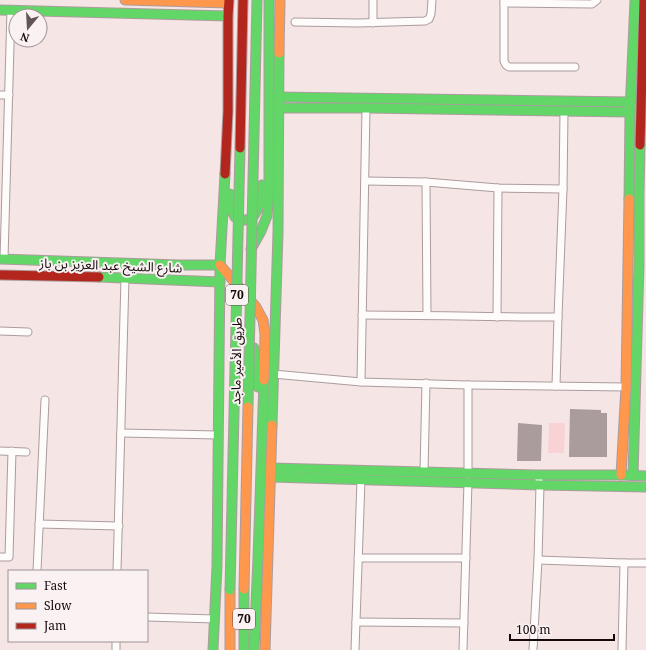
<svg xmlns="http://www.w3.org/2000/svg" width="646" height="650" viewBox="0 0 646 650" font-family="'Noto Serif','Noto Sans Arabic',serif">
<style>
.green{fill:#f8d2d5}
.building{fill:#aa9b9c}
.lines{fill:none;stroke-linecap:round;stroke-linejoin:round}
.street-casing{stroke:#ab9c9d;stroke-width:9}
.fast-casing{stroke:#ab9c9d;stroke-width:11}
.slow-casing{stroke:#ab9c9d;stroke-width:11}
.jam-casing{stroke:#ab9c9d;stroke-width:11}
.street{stroke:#fefbfb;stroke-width:7}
.fast{stroke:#63d668;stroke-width:9}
.slow{stroke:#ff974d;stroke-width:9}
.jam{stroke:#b3261e;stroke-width:9}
.fast-bridge-casing{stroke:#ab9c9d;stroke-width:11;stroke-linecap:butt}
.slow-bridge-casing{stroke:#ab9c9d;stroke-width:11;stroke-linecap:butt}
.jam-bridge-casing{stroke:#ab9c9d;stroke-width:11;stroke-linecap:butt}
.fast-bridge{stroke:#63d668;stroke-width:9}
.slow-bridge{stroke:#ff974d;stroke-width:9}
.jam-bridge{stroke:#b3261e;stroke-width:9}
.labels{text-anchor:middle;stroke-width:4;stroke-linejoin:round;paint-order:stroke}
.shield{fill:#faf1f2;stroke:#594e4f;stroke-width:1}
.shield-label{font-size:12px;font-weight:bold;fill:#140809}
.street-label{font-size:13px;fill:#140809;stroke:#faf1f2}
</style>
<rect width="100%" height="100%" fill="#f6e5e5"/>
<path class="green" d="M 549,423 L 565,423 L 564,453 L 548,453 Z"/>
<g class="building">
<path d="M 570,409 L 601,410 L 601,413 L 607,413 L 607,457 L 569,457 Z"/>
<path d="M 518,423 L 542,425 L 541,461 L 517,461 Z"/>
</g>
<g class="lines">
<g class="street-casing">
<g id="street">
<path d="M 504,0 L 504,61 L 506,65 L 509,67 L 575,67"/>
<path d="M 504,3 L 592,4 L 597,0"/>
<path d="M 295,22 L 358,23 L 425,21 L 429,19 L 431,14 L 432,0"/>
<path d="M 373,23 L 373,0"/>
<path d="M 0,95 L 9,95"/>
<path d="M 365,181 L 426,182 L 498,188 L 563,189"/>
<path d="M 426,182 L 427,315"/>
<path d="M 4,259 L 11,10"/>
<path d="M 362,315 C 428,315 493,317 558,317"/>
<path d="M 497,317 L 498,188"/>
<path d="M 0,331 L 28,332"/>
<path d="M 273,374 L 361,382 L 468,385 L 626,387"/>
<path d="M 361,382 L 366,108"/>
<path d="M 468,385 L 468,473"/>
<path d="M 556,386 L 558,317 L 563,189 L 564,112"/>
<path d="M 121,433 L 218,435"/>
<path d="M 0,451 L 26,452"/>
<path d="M 424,472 L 426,383"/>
<path d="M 39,524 L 119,526"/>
<path d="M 0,557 L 9,557 L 12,451"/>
<path d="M 358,558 L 466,558"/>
<path d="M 538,560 L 624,563 L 646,563"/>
<path d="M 37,571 L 45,400"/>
<path d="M 117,571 L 125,278"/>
<path d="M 147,617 L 215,619"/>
<path d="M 356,622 L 464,623"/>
<path d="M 116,650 L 116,641"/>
<path d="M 355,650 L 361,480"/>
<path d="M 463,650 L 468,482"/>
<path d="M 533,650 L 538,560 L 540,485 L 539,480"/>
<path d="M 622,650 L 624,563"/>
</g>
</g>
<g class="fast-casing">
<g id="fast">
<path d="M 0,10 L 228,16"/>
<path d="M 278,97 L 630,102"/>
<path d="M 278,108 L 366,108 L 630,112"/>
<path d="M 230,194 L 230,207 L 235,217 C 238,218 241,220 244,220 C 259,221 261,195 262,185"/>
<path d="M 629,199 L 630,112 L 635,0"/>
<path d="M 251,249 L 261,231 L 267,216 L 269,192 L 269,0"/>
<path d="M 0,259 L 180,265 L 220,265"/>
<path d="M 99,277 L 220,282"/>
<path d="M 254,348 L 258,387"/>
<path d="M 272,425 L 278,233 L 279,53"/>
<path d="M 271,468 L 537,475 L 621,475 L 646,476"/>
<path d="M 633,476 L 639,265 L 639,194 L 640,145"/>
<path d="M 271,477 L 540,485 L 646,487"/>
<path d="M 244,589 L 244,650"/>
<path d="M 213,650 L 217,566 L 220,265 L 225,174"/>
<path d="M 254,650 L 258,558 L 264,380"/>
</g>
</g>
<g class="slow-casing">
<g id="slow">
<path d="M 125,0 L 228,3"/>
<path d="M 279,53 L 280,0"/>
<path d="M 220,265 L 256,307 L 263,320 L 265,334 L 264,380"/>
<path d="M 621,475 L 626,387 L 629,199"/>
<path d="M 230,590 L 230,650"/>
<path d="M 265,650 L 272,425"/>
</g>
</g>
<g class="jam-casing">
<g id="jam">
<path d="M 640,145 L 644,0"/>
<path d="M 225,174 L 228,111 L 228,16 L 229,0"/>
<path d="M 0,275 L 99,277"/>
</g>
</g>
<use href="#street" class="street"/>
<use href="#fast" class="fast"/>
<use href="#slow" class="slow"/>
<use href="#jam" class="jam"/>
<g class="fast-bridge-casing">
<g id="fast-bridge">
<path d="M 248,407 L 257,0"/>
<path d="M 230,590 L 240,148"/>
</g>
</g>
<g class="slow-bridge-casing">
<path id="slow-bridge" d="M 244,589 L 248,407"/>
</g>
<g class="jam-bridge-casing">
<path id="jam-bridge" d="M 240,148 L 243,0"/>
</g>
<use href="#fast-bridge" class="fast-bridge"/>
<use href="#slow-bridge" class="slow-bridge"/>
<use href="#jam-bridge" class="jam-bridge"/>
</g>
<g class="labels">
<g class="shield">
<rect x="226" y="285" width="22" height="20" rx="3"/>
<rect x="233" y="609" width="22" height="20" rx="3"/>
</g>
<g class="shield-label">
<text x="237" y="299">70</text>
<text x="244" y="623">70</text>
</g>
<g class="street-label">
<text transform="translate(111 265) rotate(2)" y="5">شارع الشيخ عبد العزيز بن باز</text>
<text transform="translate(236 361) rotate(-89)" y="5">طريق الأمير ماجد</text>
</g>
</g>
<rect x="8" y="570" width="140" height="72" fill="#faf1f2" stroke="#9e9495"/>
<rect x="16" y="583" width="20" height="6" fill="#63d668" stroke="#9e9495"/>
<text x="44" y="590" font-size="12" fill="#140809">Fast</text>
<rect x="16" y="603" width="20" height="6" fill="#ff974d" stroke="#9e9495"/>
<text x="44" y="610" font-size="12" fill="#140809">Slow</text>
<rect x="16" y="623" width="20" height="6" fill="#b3261e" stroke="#9e9495"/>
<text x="44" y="630" font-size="12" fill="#140809">Jam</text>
<g transform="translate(28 28) rotate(198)"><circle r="19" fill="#faf1f2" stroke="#9e9495"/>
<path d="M0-3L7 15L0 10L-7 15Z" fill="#635556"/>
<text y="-6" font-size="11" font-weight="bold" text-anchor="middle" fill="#140809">N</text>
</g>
<path d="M510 634v6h104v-6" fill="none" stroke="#140809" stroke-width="2"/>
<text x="516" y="634" font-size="12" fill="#140809" stroke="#faf1f2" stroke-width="3" paint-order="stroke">100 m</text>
</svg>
